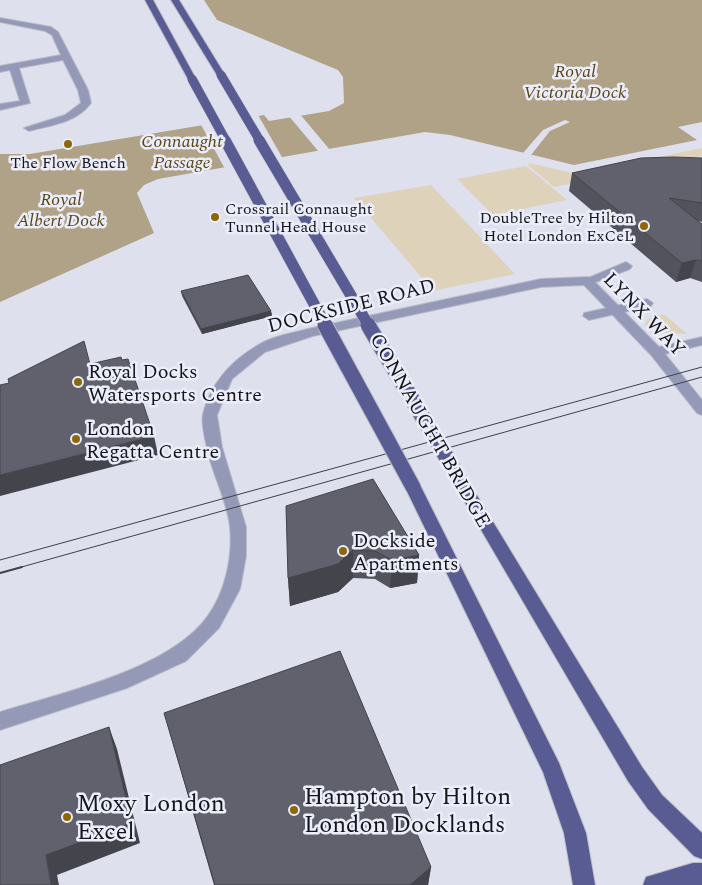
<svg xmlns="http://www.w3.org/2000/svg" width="702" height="885" viewBox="0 0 702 885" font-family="Spectral,serif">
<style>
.green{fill:#dfd2ba}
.water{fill:#afa287}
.pier{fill:#dee0ed}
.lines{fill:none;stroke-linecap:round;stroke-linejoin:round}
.lane-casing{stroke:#babcc7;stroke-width:2}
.street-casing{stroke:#babcc7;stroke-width:2}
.primary-casing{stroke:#babcc7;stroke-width:2}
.lane{fill:#9599b8;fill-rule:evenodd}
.street{fill:#9599b8;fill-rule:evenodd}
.primary{fill:#585c92;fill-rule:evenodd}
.tram-far1{stroke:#3f4147;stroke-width:1}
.tram{stroke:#3f4147;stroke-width:2}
.primary-bridge-far2-casing{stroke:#babcc7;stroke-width:10;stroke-linecap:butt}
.primary-bridge-far1-casing{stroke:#babcc7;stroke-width:12;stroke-linecap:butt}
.primary-bridge-casing{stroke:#babcc7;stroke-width:17;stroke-linecap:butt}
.primary-bridge-far2{stroke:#585c92;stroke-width:9}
.primary-bridge-far1{stroke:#585c92;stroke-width:11}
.primary-bridge{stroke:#585c92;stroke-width:15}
.wall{fill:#53535d}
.shaded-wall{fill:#43444c}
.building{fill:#60616c;stroke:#43444c}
.poi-dot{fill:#8c6809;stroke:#ebedfa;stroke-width:2}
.labels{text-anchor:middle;stroke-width:5;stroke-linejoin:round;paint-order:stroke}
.far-poi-label{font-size:16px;fill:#15161a;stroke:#ebedfa}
.far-water-label{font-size:18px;font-style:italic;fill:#5b4616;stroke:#ebedfa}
.street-label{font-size:20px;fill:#15161a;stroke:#ebedfa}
.poi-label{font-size:20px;fill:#15161a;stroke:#ebedfa;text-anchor:start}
.near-poi-label{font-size:24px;fill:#15161a;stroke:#ebedfa;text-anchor:start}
</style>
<rect width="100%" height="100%" fill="#dee0ed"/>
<g class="green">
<path d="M 702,148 L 702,156 L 554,187 L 528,165 L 529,163 L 577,174 Z"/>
<path d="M 526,166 L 567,200 L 493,215 L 457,179 Z"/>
<path d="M 431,185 L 515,274 L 433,291 L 354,198 Z"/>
<path d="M 657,315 L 665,315 L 687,334 L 664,333 L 645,325 L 647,320 Z"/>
</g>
<path class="water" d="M 204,0 L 702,0 L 702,122 L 678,127 L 697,140 L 574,165 L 450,135 L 425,132 L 158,179 L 144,185 L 137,193 L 154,233 L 0,302 L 0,154 L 30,154 L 264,115 L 269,121 L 329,111 L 344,103 L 343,77 L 338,70 L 217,20 Z"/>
<g class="pier">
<path d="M 257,113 L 283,159 L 225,169 L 200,123 Z"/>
<path d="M 299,113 L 330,150 L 319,152 L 288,115 Z"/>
<path d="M 565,120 L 570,122 L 550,131 L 531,155 L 523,153 L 543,130 Z"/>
</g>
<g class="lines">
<g class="lane-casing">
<g id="lane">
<path d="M 0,18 L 51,27 L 58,32 L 88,90 L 91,103 C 76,123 52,125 29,131 L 24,128 L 65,115 L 81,103 L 78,90 L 63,60 L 19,68 L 30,103 L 0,110 L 0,104 L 20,101 L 10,70 L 0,72 L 0,66 L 61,55 L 52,35 L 45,31 L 0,22 Z"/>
<path d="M 626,262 L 632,266 L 630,269 L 591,284 L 583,284 L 581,281 Z"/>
<path d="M 647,299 L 653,303 L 651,306 L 589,320 L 583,316 L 584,313 Z"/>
</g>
</g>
<g class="street-casing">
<path id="street" d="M 587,277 L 591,278 L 659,347 L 702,337 L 702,345 L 665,354 L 702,400 L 702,415 L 697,413 L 651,355 L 584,285 L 541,287 L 313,336 L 265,352 L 232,379 L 217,415 L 222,447 L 246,527 L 246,556 L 240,589 L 219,628 L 186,661 L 127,688 L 0,730 L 0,712 C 61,693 168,670 207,617 C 225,593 233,557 230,527 C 227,500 212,474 207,448 C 205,439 201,423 203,414 C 210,385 230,362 255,347 C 271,336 293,333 312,328 L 541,279 Z"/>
</g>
<g class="primary-casing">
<g id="primary">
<path d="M 145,0 L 153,0 L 196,79 L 195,81 L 188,79 Z"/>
<path d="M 171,0 L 179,0 L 225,75 L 224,77 L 217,75 Z"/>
<path d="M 457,469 L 462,471 L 642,767 L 662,795 L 702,833 L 702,859 L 694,856 L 648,809 L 628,781 L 449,475 L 452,471 Z"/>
<path d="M 413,481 L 419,483 L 559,763 L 586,833 L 595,885 L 573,885 L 564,833 L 543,772 L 405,487 L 407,483 Z"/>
<path d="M 693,863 L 702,863 L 702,885 L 643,885 L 646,877 Z"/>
</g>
</g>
<use href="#lane" class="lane"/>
<use href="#street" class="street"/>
<use href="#primary" class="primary"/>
<g class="tram-far1">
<path d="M 0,560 L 702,367"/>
<path d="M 18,568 L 702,377"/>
</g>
<path class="tram" d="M 0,573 L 22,567"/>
<g class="primary-bridge-far2-casing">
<g id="primary-bridge-far2">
<path d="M 221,75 L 260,141"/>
<path d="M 192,79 L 226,141"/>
</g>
</g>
<g class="primary-bridge-far1-casing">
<g id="primary-bridge-far1">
<path d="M 225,140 L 326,326"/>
<path d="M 259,140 L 369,326"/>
</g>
</g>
<g class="primary-bridge-casing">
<g id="primary-bridge">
<path d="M 325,325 L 413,487"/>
<path d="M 368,325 L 457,475"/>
</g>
</g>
<use href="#primary-bridge-far2" class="primary-bridge-far2"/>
<use href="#primary-bridge-far1" class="primary-bridge-far1"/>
<use href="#primary-bridge" class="primary-bridge"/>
</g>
<g class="wall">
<path d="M 702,158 L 702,222 L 698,221 L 702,224 L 702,282 L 690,278 L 676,282 L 569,191 L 572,173 Z"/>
<path d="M 181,291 L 271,311 L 272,316 L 202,334 L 182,296 Z"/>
<path d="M 373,479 L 419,555 L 417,583 L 390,588 L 375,579 L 353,578 L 338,592 L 290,606 L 288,578 Z"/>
<path d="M 164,713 L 431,867 L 428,885 L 214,885 Z"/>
</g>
<g class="shaded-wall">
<path d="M 696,260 L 690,278 L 676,282 L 682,263 Z"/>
<path d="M 271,311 L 272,316 L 202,334 L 201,329 Z"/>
<path d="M 154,436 L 158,455 L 0,496 L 0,475 Z"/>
<path d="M 353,550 L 353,578 L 338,592 L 290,606 L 288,578 Z"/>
<path d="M 419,555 L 417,583 L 390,588 L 392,560 Z"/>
<path d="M 109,727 L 117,749 L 140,843 L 57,875 L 59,885 L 51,885 L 46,855 Z"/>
<path d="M 431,867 L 428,885 L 410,885 Z"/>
</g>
<g class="building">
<path d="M 673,157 L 702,158 L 702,203 L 669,198 L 702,224 L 702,261 L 696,260 L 682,263 L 572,173 L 641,158 Z"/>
<path d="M 248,275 L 271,311 L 201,329 L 181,291 Z"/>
<path d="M 84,341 L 90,364 L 121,357 L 122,360 L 128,359 L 154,436 L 0,475 L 0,385 L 9,383 L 8,379 Z"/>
<path d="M 373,479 L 419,555 L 392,560 L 375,551 L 353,550 L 338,564 L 288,578 L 286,506 Z"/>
<path d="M 340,651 L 431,867 L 410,885 L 215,885 L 164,713 Z"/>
<path d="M 109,727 L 132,823 L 46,855 L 51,885 L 0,885 L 0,765 Z"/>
</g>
<g class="poi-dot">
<circle cx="68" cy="144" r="5"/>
<circle cx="215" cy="217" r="5"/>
<circle cx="644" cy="226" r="5"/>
<circle cx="78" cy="382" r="5"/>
<circle cx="76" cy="439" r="5"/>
<circle cx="343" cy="551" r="5"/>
<circle cx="294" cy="810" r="5"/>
<circle cx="67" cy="817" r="5"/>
</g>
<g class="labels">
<g class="far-poi-label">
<text x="68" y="168">The Flow Bench</text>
<text x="225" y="214" text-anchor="start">Crossrail Connaught<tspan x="225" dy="18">Tunnel Head House</tspan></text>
<text x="634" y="223" text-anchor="end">DoubleTree by Hilton<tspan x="634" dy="18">Hotel London ExCeL</tspan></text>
</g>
<g class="far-water-label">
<text x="575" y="77">Royal<tspan x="575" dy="21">Victoria Dock</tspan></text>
<text x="182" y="147">Connaught<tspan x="182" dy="21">Passage</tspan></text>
<text x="61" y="205">Royal<tspan x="61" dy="21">Albert Dock</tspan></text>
</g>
<g class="street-label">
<text transform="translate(351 305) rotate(-14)" y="7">DOCKSIDE ROAD</text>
<text transform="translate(645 314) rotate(46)" y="7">LYNX WAY</text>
<text transform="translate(431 430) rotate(60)" y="7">CONNAUGHT BRIDGE</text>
</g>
<g class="poi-label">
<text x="88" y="378">Royal Docks<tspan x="88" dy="23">Watersports Centre</tspan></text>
<text x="86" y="435">London<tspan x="86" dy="23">Regatta Centre</tspan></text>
<text x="353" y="547">Dockside<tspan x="353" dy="23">Apartments</tspan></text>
</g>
<g class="near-poi-label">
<text x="304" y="804">Hampton by Hilton<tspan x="304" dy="28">London Docklands</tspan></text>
<text x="77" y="811">Moxy London<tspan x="77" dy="28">Excel</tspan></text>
</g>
</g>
</svg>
